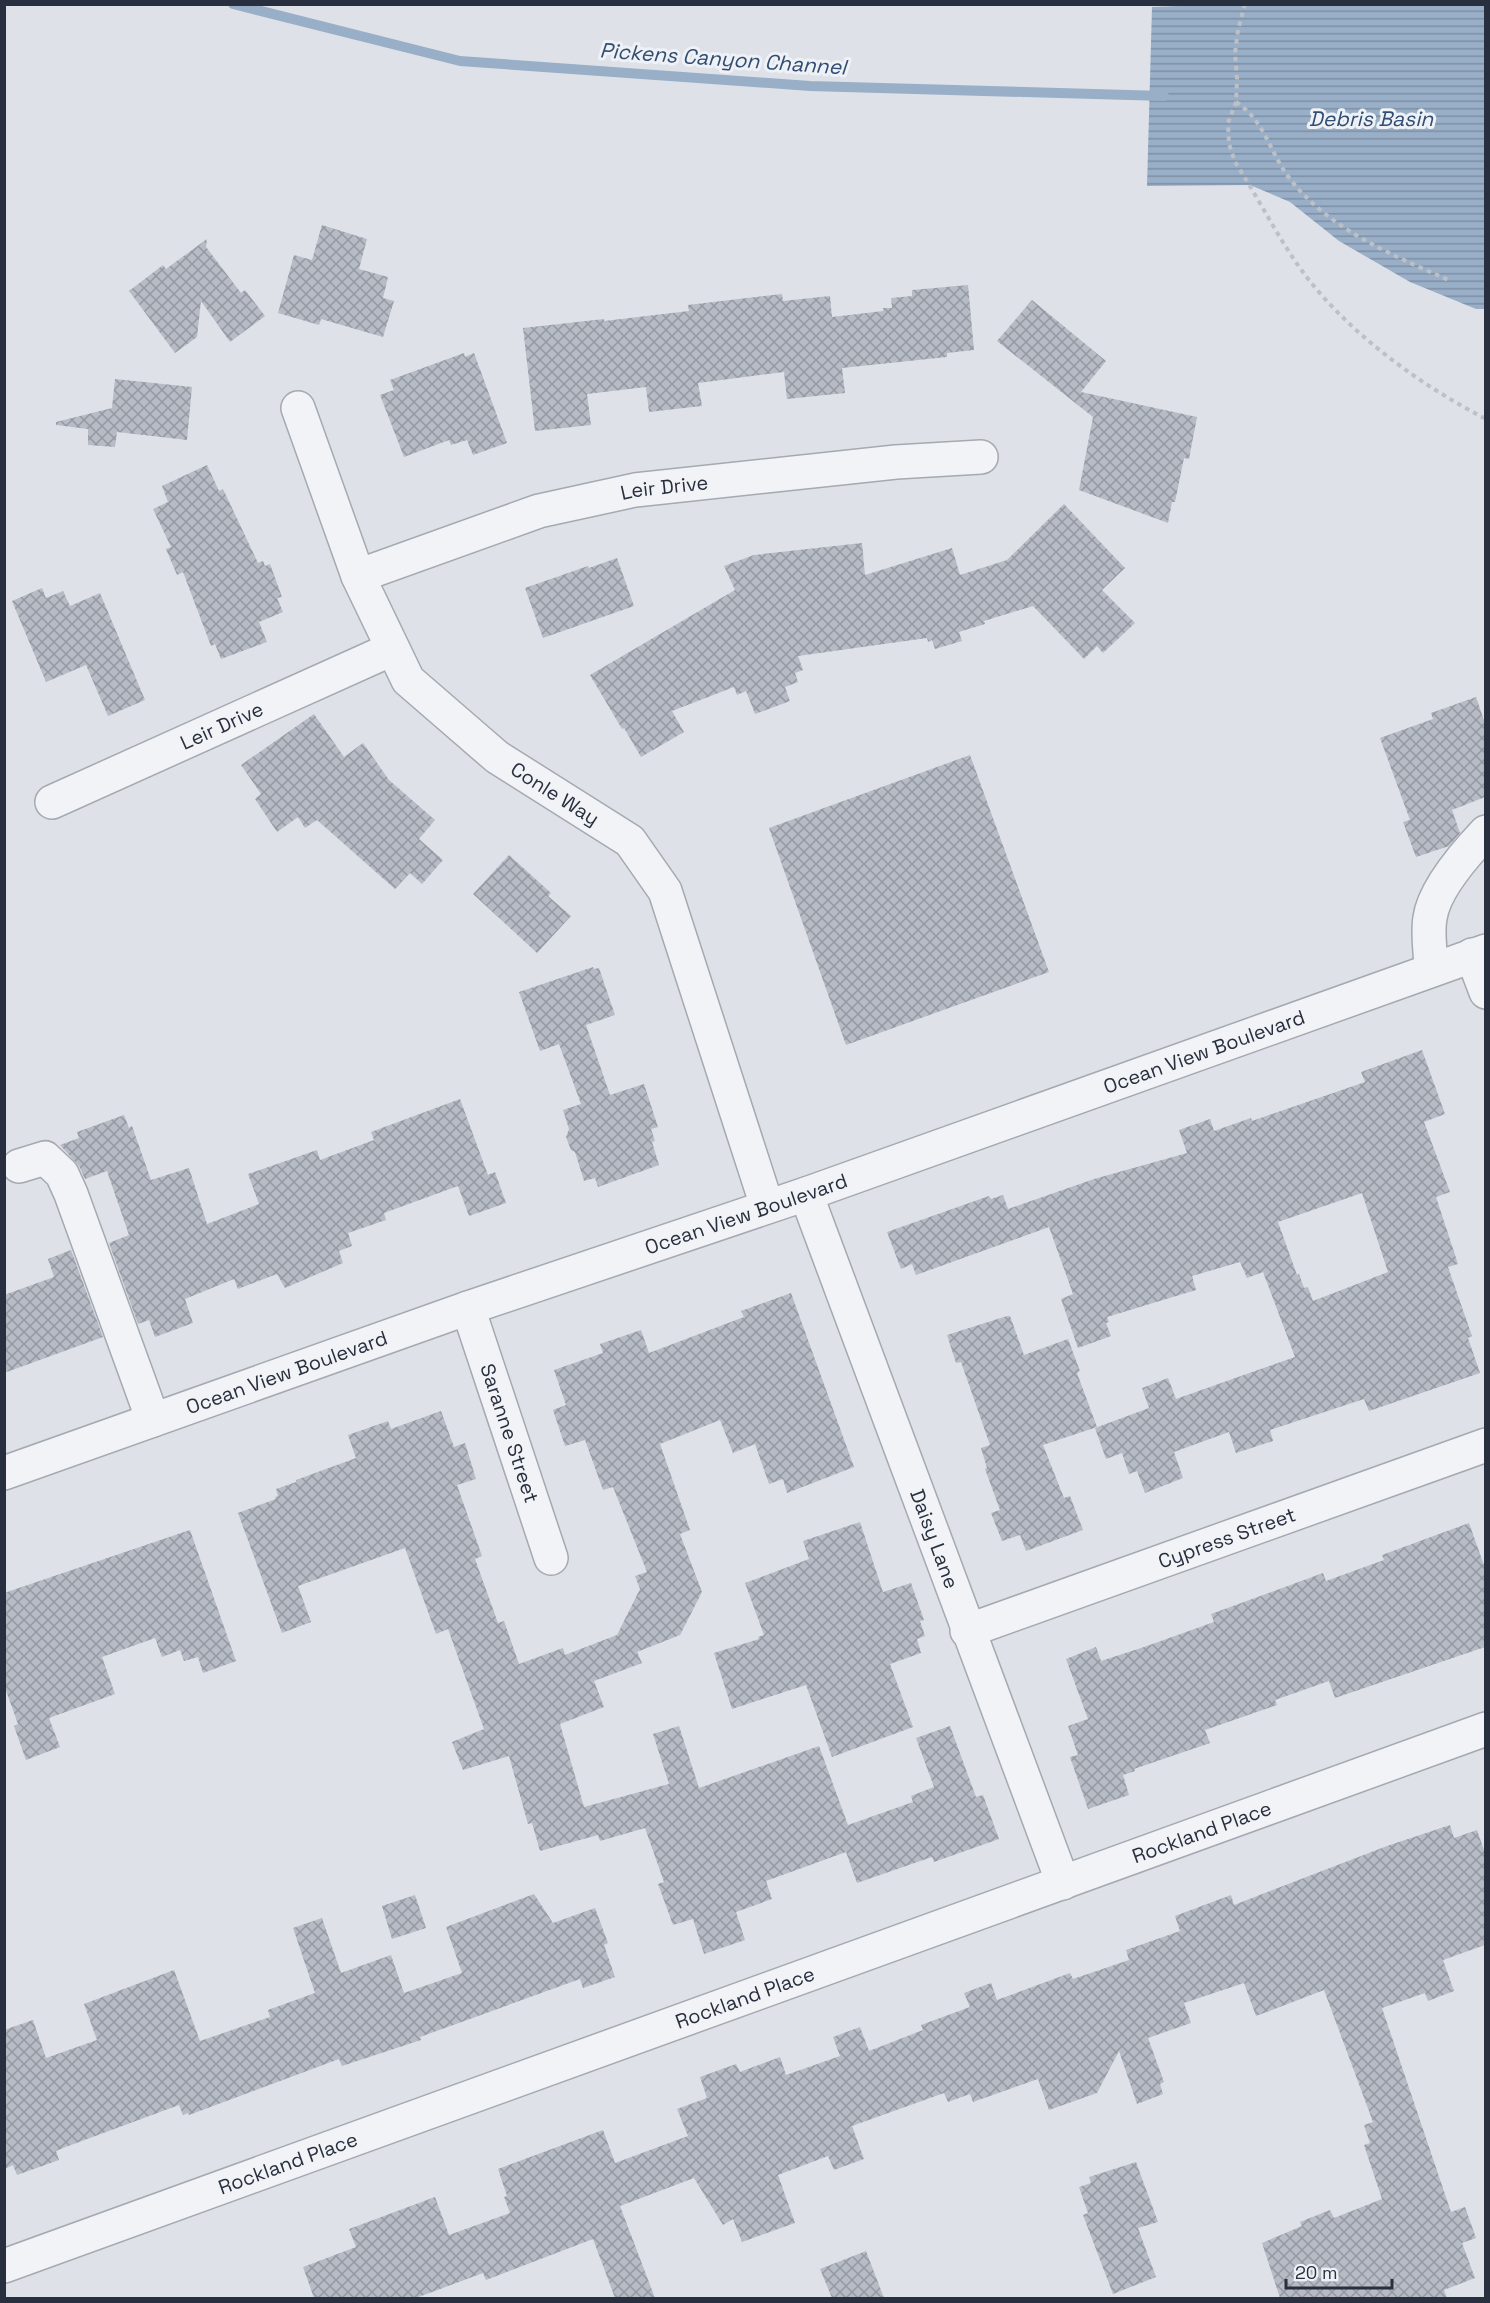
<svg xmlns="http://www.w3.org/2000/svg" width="1490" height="2303" viewBox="0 0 1490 2303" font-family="'Space Grotesk',sans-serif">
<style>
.water{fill:url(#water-rules)}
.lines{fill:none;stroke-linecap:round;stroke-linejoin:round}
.stream{stroke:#99afc8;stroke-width:10}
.building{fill:url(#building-cross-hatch);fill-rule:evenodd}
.minor-casing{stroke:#a4a9b2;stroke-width:36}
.path{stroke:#bdc0c6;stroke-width:4;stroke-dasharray:4.5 4.5;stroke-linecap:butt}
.minor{stroke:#f1f3f6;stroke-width:33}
.labels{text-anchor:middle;stroke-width:6;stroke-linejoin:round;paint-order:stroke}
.street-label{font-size:20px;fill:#28303f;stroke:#eef1f6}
.water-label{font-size:21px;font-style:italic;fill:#324d72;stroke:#eef1f6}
</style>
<defs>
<pattern id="water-rules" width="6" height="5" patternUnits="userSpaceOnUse" patternTransform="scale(1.5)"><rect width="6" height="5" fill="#99afc8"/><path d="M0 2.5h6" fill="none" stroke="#7d8fa4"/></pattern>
<pattern id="building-cross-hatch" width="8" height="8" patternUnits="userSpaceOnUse" patternTransform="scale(1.5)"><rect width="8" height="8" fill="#b6bbc5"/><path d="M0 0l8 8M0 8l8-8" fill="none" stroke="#9498a1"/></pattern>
</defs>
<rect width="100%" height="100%" fill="#dee2e8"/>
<path class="water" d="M 1230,4 L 1485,5 L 1485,309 L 1476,309 L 1410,282 L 1339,241 L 1290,202 L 1250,185 L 1147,186 L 1152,7 Z"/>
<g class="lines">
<path class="stream" d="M 233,4 L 460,61 L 810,86 L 1164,96"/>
</g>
<g class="building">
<path d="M 322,225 L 367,239 L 359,269 L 388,277 L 383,298 L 394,301 L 383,337 L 321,319 L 319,325 L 278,313 L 294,255 L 312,260 Z"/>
<path d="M 207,239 L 206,247 L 222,268 L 241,293 L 245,290 L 265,316 L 230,342 L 201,301 L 197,337 L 175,353 L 129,291 L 163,265 L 166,269 Z"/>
<path d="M 968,285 L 974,350 L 947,353 L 947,357 L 842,368 L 845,393 L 787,399 L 784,372 L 698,383 L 702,406 L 649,412 L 646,387 L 587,394 L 591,425 L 535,431 L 523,328 L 604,319 L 604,321 L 689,311 L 688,305 L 782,294 L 783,301 L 830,296 L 832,317 L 883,311 L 883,308 L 892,308 L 891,298 L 912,296 L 912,290 Z"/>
<path d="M 1032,300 L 1106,361 L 1081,392 L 1197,417 L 1189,459 L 1184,458 L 1175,502 L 1172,502 L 1168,523 L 1079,490 L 1093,417 L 997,341 Z"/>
<path d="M 464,353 L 465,357 L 474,353 L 507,443 L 473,455 L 467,440 L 451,445 L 449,440 L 404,457 L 380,395 L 394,390 L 390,380 Z"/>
<path d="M 115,379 L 192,387 L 187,440 L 117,432 L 115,447 L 88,445 L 88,429 L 56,425 L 56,422 L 112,408 Z"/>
<path d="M 207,465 L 219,491 L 223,489 L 258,563 L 263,561 L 265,566 L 270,564 L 282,597 L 277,598 L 283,612 L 259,622 L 267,642 L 221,659 L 215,644 L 211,646 L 183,572 L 177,575 L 166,549 L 171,547 L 153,509 L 168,502 L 162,486 Z"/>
<path d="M 1064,504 L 1125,568 L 1102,590 L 1135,623 L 1103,653 L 1097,646 L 1084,659 L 1033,606 L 984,621 L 985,624 L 959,632 L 962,641 L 935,649 L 932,640 L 928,642 L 927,638 L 798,656 L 803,670 L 795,673 L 798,682 L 785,687 L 790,701 L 755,714 L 746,691 L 737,695 L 734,687 L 672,711 L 684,732 L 641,757 L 624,728 L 622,729 L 590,675 L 735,590 L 724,566 L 754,555 L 862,543 L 865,575 L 952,548 L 960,575 L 1007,560 Z"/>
<path d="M 617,558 L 634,606 L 543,638 L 525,588 L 588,566 L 589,568 Z"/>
<path d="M 42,588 L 46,598 L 63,591 L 70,606 L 100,593 L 145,700 L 108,716 L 86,665 L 46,682 L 12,601 Z"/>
<path d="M 1476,697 L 1485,723 L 1485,797 L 1452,810 L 1460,833 L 1449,846 L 1416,857 L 1403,822 L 1410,820 L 1380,738 L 1433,719 L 1431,713 Z"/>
<path d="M 314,714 L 344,757 L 363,743 L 389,780 L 435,820 L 419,839 L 443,860 L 422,884 L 410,873 L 395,889 L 317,820 L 305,828 L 298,817 L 277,832 L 255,799 L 261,794 L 241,765 Z"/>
<path d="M 970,755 L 1049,972 L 846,1045 L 769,828 Z"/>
<path d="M 509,855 L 551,893 L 548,896 L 571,916 L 537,953 L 473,894 Z"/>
<path d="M 593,967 L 594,969 L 599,968 L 615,1015 L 586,1025 L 610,1095 L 644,1084 L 658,1127 L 651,1129 L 655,1141 L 652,1142 L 659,1165 L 598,1187 L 595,1178 L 584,1181 L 575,1152 L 571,1150 L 566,1137 L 569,1129 L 563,1110 L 581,1104 L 559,1044 L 540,1051 L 519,992 Z"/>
<path d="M 1422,1050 L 1445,1114 L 1424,1122 L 1450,1192 L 1436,1197 L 1458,1264 L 1448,1267 L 1472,1336 L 1468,1338 L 1480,1373 L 1369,1411 L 1364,1399 L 1270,1430 L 1273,1441 L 1236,1453 L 1229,1432 L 1174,1452 L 1183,1478 L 1145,1493 L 1137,1471 L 1129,1474 L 1122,1453 L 1106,1459 L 1095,1428 L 1149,1408 L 1142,1388 L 1168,1378 L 1176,1399 L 1295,1357 L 1263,1272 L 1247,1278 L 1240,1262 L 1192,1276 L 1196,1290 L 1107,1317 L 1109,1322 L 1106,1323 L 1111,1336 L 1078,1348 L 1061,1299 L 1073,1294 L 1049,1227 L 916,1275 L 912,1264 L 901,1269 L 887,1232 L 989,1196 L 991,1199 L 1003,1195 L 1008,1209 L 1094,1179 L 1187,1153 L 1179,1130 L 1210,1119 L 1214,1131 L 1251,1118 L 1252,1121 L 1365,1082 L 1361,1072 ZM 1362,1193 L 1388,1272 L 1313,1301 L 1308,1287 L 1304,1288 L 1299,1274 L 1297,1275 L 1278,1222 Z"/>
<path d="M 460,1099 L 488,1175 L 495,1172 L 506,1203 L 469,1216 L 458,1186 L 384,1213 L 386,1220 L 348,1233 L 352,1246 L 339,1251 L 343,1263 L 285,1288 L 277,1274 L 238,1289 L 234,1279 L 185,1299 L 193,1323 L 155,1337 L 149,1320 L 138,1324 L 109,1243 L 129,1235 L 107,1171 L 85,1179 L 79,1166 L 60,1145 L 79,1138 L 77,1132 L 124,1115 L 129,1128 L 132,1126 L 151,1180 L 189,1168 L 207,1224 L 259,1204 L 248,1174 L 317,1150 L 320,1160 L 374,1140 L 371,1132 Z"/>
<path d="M 71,1250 L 103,1337 L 4,1373 L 4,1295 L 54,1277 L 48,1259 Z"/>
<path d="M 791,1293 L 854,1467 L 787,1493 L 783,1479 L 769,1484 L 755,1444 L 733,1453 L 720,1420 L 660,1444 L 690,1530 L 680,1534 L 702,1592 L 680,1635 L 637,1652 L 642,1663 L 594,1681 L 604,1707 L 560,1724 L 584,1807 L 669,1784 L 653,1734 L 679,1726 L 699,1788 L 819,1746 L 848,1825 L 913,1802 L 911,1796 L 934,1787 L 916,1738 L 950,1726 L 976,1797 L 983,1795 L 999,1839 L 934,1862 L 932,1857 L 857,1883 L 846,1852 L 766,1881 L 772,1899 L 736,1912 L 745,1940 L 704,1954 L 693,1919 L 673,1925 L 658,1884 L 664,1882 L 645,1828 L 600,1841 L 598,1835 L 540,1851 L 532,1823 L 528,1824 L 509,1756 L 463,1770 L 452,1742 L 484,1729 L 448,1629 L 436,1634 L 405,1548 L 298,1586 L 311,1622 L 282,1633 L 238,1513 L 276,1499 L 275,1497 L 278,1496 L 276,1489 L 296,1482 L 296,1480 L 356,1458 L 348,1435 L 388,1421 L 391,1429 L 441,1411 L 454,1447 L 465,1443 L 476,1479 L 457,1485 L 482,1556 L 475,1559 L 498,1623 L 504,1621 L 519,1664 L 563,1648 L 565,1655 L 617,1635 L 640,1589 L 635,1576 L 647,1572 L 613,1487 L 603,1490 L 585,1440 L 565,1446 L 553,1410 L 566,1405 L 554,1370 L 603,1353 L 600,1344 L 641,1330 L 649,1353 L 744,1317 L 741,1311 Z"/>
<path d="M 1007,1316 L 1010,1316 L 1024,1355 L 1068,1339 L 1080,1371 L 1077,1373 L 1097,1427 L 1043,1445 L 1064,1498 L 1070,1496 L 1083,1530 L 1026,1551 L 1020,1535 L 1002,1541 L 991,1513 L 1000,1510 L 985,1469 L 987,1468 L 981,1448 L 990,1445 L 961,1362 L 956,1363 L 947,1335 Z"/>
<path d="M 860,1522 L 883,1592 L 911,1583 L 924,1620 L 920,1621 L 925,1636 L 917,1639 L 921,1653 L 890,1664 L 913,1727 L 832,1757 L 806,1685 L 732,1709 L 714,1653 L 759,1639 L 758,1637 L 764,1635 L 745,1583 L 809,1559 L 803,1541 Z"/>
<path d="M 1469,1523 L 1485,1568 L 1485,1647 L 1335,1698 L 1329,1681 L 1275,1700 L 1277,1705 L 1205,1730 L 1210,1743 L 1134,1769 L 1135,1771 L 1123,1775 L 1129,1795 L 1088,1809 L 1070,1757 L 1078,1755 L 1068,1726 L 1088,1719 L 1066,1659 L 1096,1647 L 1101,1661 L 1144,1647 L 1214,1622 L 1211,1614 L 1323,1573 L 1326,1581 L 1384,1560 L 1382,1555 Z"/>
<path d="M 190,1530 L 236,1661 L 203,1673 L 198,1657 L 184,1661 L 180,1650 L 162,1657 L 155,1638 L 102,1657 L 115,1694 L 49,1718 L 60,1747 L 26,1760 L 14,1726 L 18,1724 L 4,1685 L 4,1593 Z"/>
<path d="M 1450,1825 L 1454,1838 L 1477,1830 L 1485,1853 L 1485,1945 L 1443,1960 L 1454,1991 L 1428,2001 L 1425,1993 L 1382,2008 L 1451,2212 L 1465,2207 L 1476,2238 L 1462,2243 L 1475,2278 L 1444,2290 L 1447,2298 L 1280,2298 L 1262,2243 L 1302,2226 L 1300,2222 L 1330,2210 L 1334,2218 L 1382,2199 L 1364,2145 L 1370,2143 L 1364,2125 L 1373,2122 L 1324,1990 L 1256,2016 L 1244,1983 L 1184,2003 L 1191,2023 L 1148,2038 L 1164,2082 L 1160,2084 L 1163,2094 L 1137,2104 L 1119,2051 L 1097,2093 L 1049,2110 L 1038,2079 L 973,2102 L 970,2094 L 948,2102 L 944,2093 L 852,2126 L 864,2159 L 834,2170 L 828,2156 L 778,2175 L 795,2223 L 742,2242 L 733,2219 L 723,2225 L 694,2178 L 620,2206 L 655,2298 L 615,2298 L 593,2239 L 486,2280 L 483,2273 L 416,2298 L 314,2298 L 303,2267 L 356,2247 L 349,2229 L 435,2197 L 449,2235 L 510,2213 L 504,2197 L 507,2196 L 498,2169 L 603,2130 L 615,2163 L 688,2136 L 677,2109 L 707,2098 L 700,2077 L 736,2064 L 740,2072 L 780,2057 L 786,2075 L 840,2056 L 833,2037 L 860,2027 L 869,2051 L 923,2030 L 921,2025 L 970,2007 L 964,1993 L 991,1983 L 997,2000 L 1070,1973 L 1073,1979 L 1129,1960 L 1126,1950 L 1180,1931 L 1175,1916 L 1231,1895 L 1234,1905 L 1387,1846 Z"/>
<path d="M 534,1894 L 553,1923 L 595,1908 L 608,1943 L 604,1945 L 615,1977 L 583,1988 L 580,1979 L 420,2037 L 421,2040 L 342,2066 L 339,2059 L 189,2115 L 188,2113 L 183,2115 L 179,2105 L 63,2148 L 56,2151 L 59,2160 L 17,2175 L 13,2165 L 4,2169 L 4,2030 L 33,2020 L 46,2058 L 97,2040 L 84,2004 L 174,1970 L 200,2041 L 270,2017 L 268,2010 L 315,1993 L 293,1928 L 322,1918 L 341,1973 L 391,1955 L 404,1993 L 462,1973 L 446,1927 Z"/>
<path d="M 415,1895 L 426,1928 L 392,1939 L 382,1906 Z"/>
<path d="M 1136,2162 L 1158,2222 L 1138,2228 L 1156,2277 L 1113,2294 L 1083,2215 L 1088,2213 L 1079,2187 L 1091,2183 L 1089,2177 Z"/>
<path d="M 866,2251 L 884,2298 L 832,2298 L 820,2269 Z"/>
</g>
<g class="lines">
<g class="minor-casing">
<g id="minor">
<path id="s1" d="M 298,408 L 358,576 L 408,680 L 497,757 L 630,841 L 665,891 L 767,1206"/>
<path id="s2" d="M 358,576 L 539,511 L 635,490 L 896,462 L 981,457"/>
<path id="s3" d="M 52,802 L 392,649"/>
<path d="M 1472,955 L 1486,992"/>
<path d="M 1431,970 C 1431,954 1427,934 1430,918 C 1434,889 1466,853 1486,832"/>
<path d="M 19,1166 L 45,1158 L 62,1174 L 71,1194 L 153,1420"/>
<path id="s4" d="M 806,1194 L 1063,1883"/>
<path id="s5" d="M 468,1308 L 551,1558"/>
<path id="s6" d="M 4,1473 L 468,1308 L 806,1194 L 1486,951"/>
<path id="s7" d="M 967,1631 L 1486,1445"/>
<path id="s8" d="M 4,2266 L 1486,1729"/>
</g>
</g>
<g class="path">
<path d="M 1245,4 L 1238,30 L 1235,53 L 1237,79 L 1236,102 L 1228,123 L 1229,144 L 1235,162 C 1259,199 1279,240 1305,275 C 1350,334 1420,385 1486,419"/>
<path d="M 1236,102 C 1266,122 1269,152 1290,179 C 1330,230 1394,256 1451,281"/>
</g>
<use href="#minor" class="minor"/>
</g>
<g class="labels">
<g class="street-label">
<text dy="7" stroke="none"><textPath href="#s2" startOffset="320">Leir Drive</textPath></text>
<text dy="7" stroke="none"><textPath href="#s3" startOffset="186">Leir Drive</textPath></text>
<text dy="7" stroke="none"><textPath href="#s1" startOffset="480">Conle Way</textPath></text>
<text dy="7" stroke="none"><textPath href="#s6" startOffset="1272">Ocean View Boulevard</textPath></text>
<text dy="7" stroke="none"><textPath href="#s6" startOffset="786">Ocean View Boulevard</textPath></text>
<text dy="7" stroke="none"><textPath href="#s6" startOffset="300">Ocean View Boulevard</textPath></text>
<text dy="7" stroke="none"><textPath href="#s5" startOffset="132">Saranne Street</textPath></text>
<text dy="7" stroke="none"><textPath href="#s7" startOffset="276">Cypress Street</textPath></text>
<text dy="7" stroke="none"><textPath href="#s4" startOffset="368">Daisy Lane</textPath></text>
<text dy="7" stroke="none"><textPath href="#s8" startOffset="1274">Rockland Place</textPath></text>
<text dy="7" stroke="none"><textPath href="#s8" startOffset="788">Rockland Place</textPath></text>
<text dy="7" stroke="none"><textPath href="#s8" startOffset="302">Rockland Place</textPath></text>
</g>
<g class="water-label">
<text transform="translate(723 59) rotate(4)" y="7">Pickens Canyon Channel</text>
<text x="1371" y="126">Debris Basin</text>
</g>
</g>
<rect width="1490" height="2303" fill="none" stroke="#28303f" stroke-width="12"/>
<path d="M1286 2279v9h106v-9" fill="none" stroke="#28303f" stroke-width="3"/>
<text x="1295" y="2279" font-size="18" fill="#28303f" stroke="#eef1f6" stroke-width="4.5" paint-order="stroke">20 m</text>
</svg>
